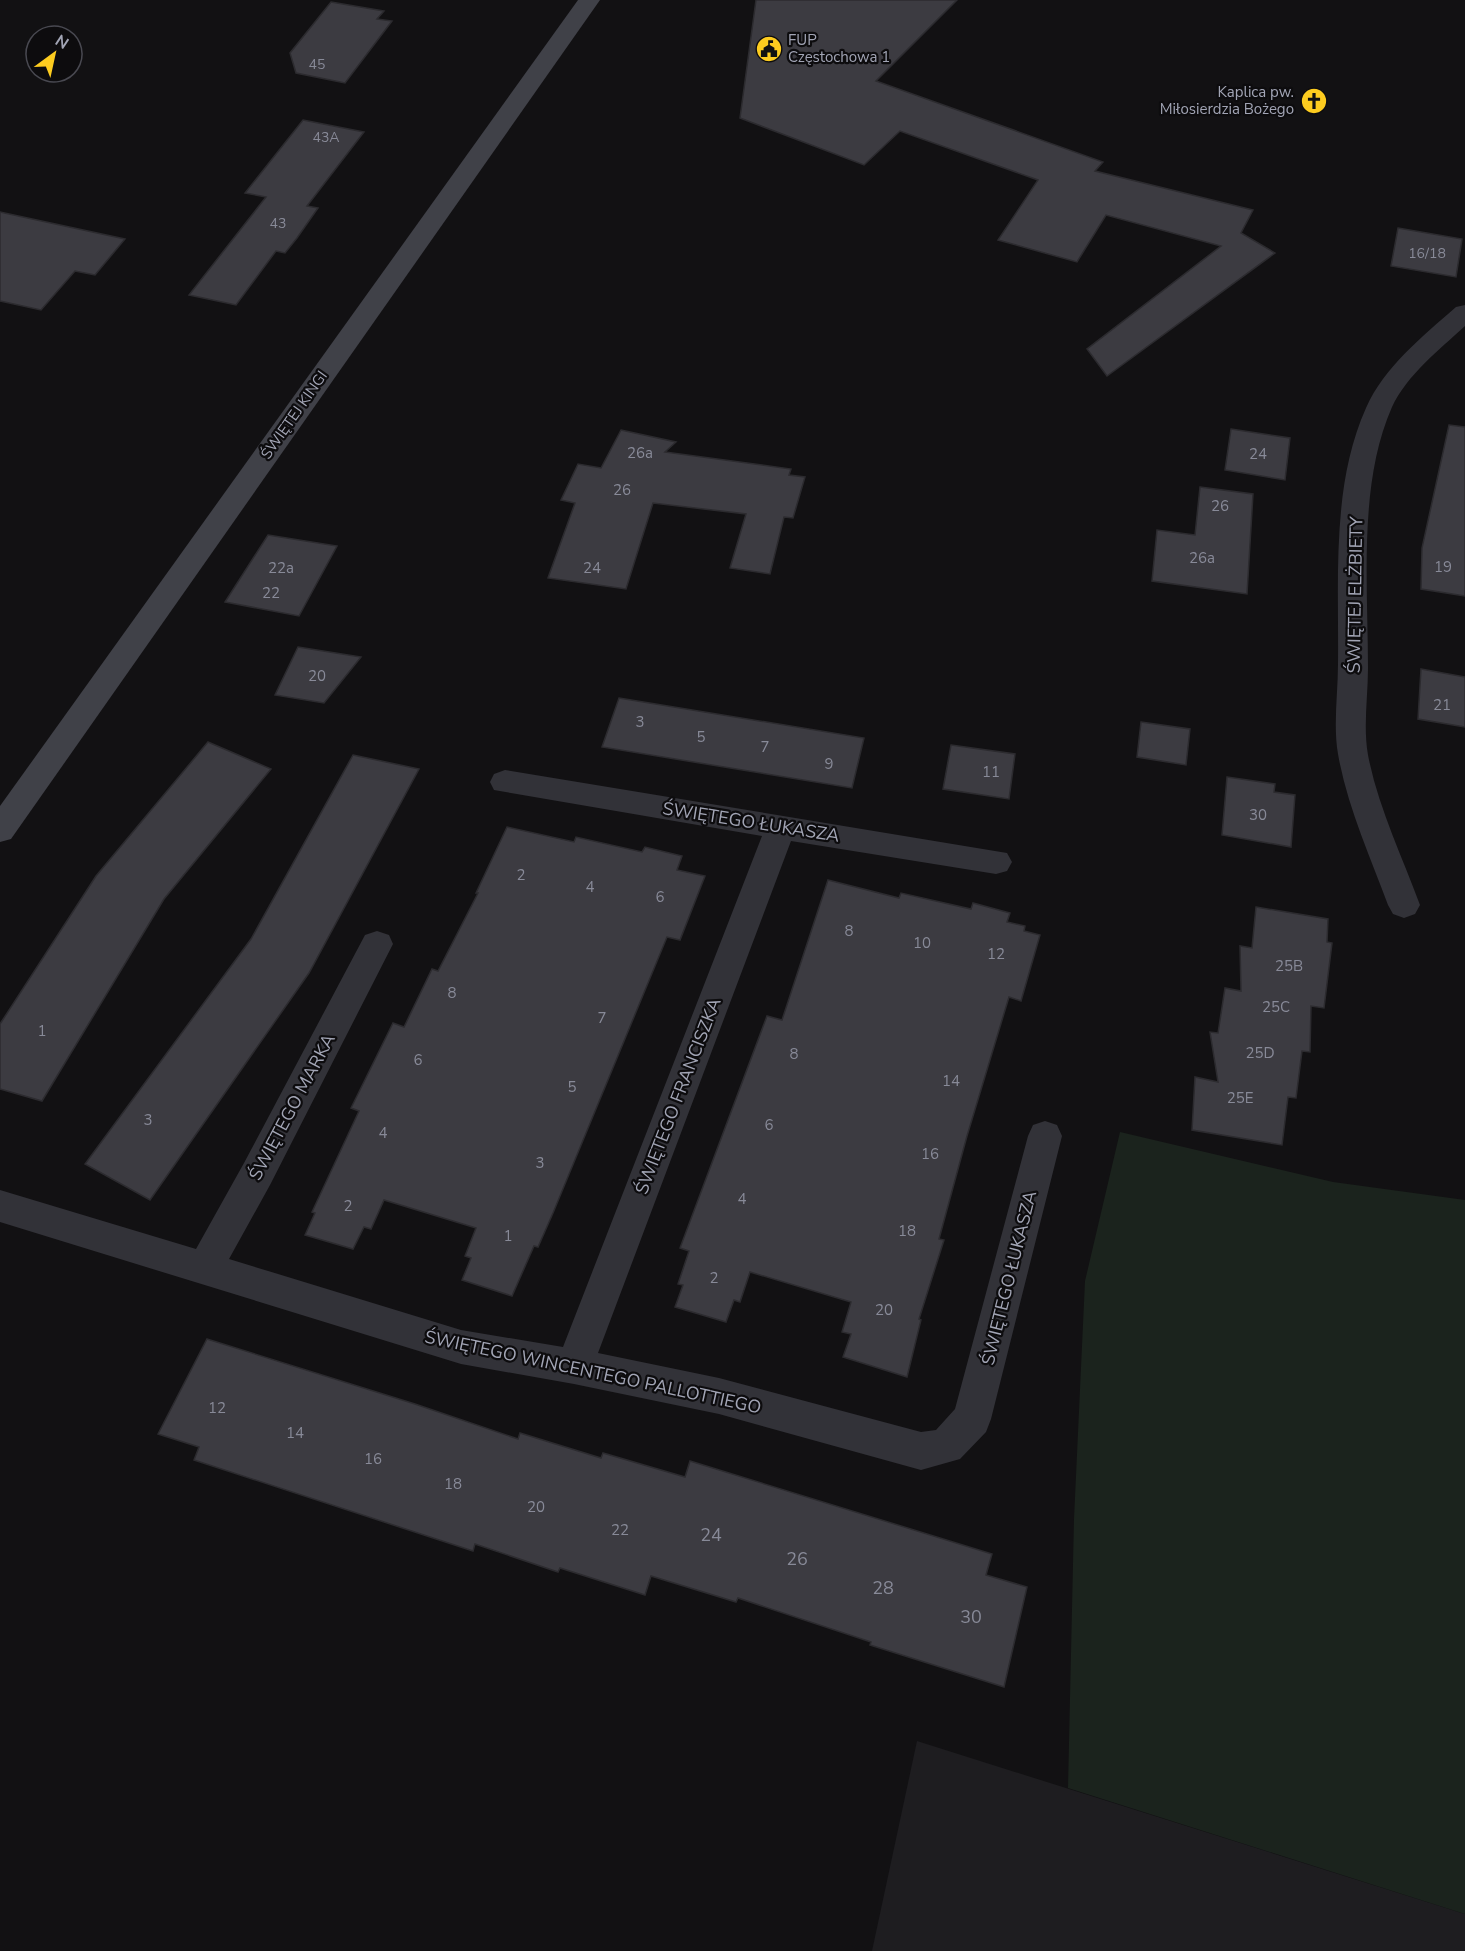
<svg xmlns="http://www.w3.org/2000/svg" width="1465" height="1951" viewBox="0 0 1465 1951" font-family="'Nunito Sans',sans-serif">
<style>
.built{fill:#1e1d20}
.green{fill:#1b231d}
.building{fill:#3c3b41;stroke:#2c2b2f;stroke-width:1.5}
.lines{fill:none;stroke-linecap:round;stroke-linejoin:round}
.street{fill:#323238;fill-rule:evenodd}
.secondary{fill:#404148;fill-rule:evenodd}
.labels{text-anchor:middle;stroke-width:4.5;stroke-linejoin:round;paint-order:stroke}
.far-number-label{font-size:14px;fill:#888a98}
.far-poi-label{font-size:15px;fill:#a2a5b5;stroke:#0d0c0e;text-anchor:start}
.far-street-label{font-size:15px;fill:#a2a5b5;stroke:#0d0c0e}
.number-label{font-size:15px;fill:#888a98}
.street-label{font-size:18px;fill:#a2a5b5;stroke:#0d0c0e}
.near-number-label{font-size:18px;fill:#888a98}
</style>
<rect width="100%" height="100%" fill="#121113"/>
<path class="built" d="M 917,1741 L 1465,1914 L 1465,1951 L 872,1951 Z"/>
<path class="green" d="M 1120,1132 L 1333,1182 L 1465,1200 L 1465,1914 L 1068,1788 L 1074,1519 L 1085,1281 Z"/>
<g class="building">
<path d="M 756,0 L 957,0 L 876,81 L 1103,162 L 1095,171 L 1253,210 L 1241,233 L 1275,253 L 1107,376 L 1087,349 L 1221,246 L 1106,215 L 1077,262 L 998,240 L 1038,180 L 900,131 L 864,165 L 740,118 Z"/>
<path d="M 331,2 L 384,11 L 377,19 L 392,21 L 345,83 L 296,73 L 290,53 Z"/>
<path d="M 303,120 L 364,132 L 307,206 L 318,208 L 297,238 L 285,253 L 276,251 L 236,305 L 189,295 L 266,197 L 245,193 Z"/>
<path d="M 0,212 L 23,217 L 125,239 L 95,275 L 75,271 L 41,310 L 0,301 Z"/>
<path d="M 1398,228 L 1462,239 L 1456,277 L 1391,266 Z"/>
<path d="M 1449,425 L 1465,427 L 1465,596 L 1421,589 L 1422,548 Z"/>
<path d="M 1231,429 L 1290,438 L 1285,480 L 1225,470 Z"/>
<path d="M 621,430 L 676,442 L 665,452 L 791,469 L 789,475 L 805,477 L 793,518 L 784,517 L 770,574 L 730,568 L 746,514 L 653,503 L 626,589 L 548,578 L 575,503 L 561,500 L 578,464 L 601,468 Z"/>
<path d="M 1200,487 L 1253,494 L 1247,594 L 1152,581 L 1157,530 L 1195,535 Z"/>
<path d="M 268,535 L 337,546 L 299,616 L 225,602 Z"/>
<path d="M 298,647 L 361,657 L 324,703 L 275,695 Z"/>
<path d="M 1421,669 L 1465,677 L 1465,727 L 1418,719 Z"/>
<path d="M 619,698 L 864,738 L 852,788 L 602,747 Z"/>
<path d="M 1141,722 L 1190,729 L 1186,765 L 1137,757 Z"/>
<path d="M 208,742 L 271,769 L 164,899 L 42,1101 L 0,1089 L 0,1024 L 96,876 Z"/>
<path d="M 951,745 L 1015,754 L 1009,799 L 943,789 Z"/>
<path d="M 353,755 L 419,769 L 309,973 L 150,1200 L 85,1164 L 251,939 Z"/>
<path d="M 1227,777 L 1275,784 L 1274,792 L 1295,795 L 1291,847 L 1222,835 Z"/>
<path d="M 507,827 L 574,842 L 576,837 L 642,852 L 645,847 L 682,856 L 677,870 L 705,876 L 680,940 L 667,937 L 553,1213 L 538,1247 L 534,1246 L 512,1296 L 462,1280 L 471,1258 L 465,1256 L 476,1228 L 384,1200 L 371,1229 L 364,1227 L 353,1249 L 305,1235 L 315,1213 L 312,1212 L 359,1111 L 351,1108 L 393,1023 L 404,1027 L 432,969 L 438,971 L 478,893 L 476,893 Z"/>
<path d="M 828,880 L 899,898 L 901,893 L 971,909 L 973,903 L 1010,913 L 1007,922 L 1025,926 L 1024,931 L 1040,935 L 1021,1001 L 1009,997 L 967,1136 L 939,1239 L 944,1240 L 919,1319 L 921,1320 L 907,1377 L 843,1357 L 851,1334 L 842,1332 L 851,1302 L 750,1272 L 740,1302 L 734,1300 L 726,1322 L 675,1307 L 683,1285 L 678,1284 L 689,1251 L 680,1248 L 767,1016 L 782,1020 Z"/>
<path d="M 1256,907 L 1328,919 L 1327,942 L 1332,943 L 1324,1008 L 1311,1006 L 1310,1052 L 1302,1051 L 1296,1098 L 1288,1097 L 1282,1145 L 1192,1130 L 1195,1077 L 1218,1082 L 1210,1032 L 1218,1033 L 1225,988 L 1241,991 L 1240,946 L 1252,948 Z"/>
<path d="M 207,1339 L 415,1404 L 518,1439 L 520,1433 L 601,1458 L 603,1453 L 685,1477 L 690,1461 L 992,1554 L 986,1575 L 1027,1587 L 1004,1687 L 870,1645 L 871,1642 L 738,1598 L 736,1602 L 651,1576 L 645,1595 L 560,1568 L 558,1572 L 475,1544 L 473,1551 L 194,1460 L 199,1447 L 158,1434 Z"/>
</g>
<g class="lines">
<g class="street">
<path d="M 1465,305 L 1465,326 C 1439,350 1407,375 1392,407 C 1358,484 1368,585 1368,668 C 1368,697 1363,726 1368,755 C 1378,807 1402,856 1420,905 L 1415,914 L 1404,918 L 1393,914 L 1388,905 C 1370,856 1347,806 1338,754 C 1333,725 1338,693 1338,664 C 1339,580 1331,486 1366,408 C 1384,367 1423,336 1456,307 Z"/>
<path d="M 505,770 L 1007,853 L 1012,862 L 1007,871 L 996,874 L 791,841 L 598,1353 L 719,1378 L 921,1432 L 936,1430 L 955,1409 L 1028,1136 L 1033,1125 L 1045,1121 L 1057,1125 L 1062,1136 L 991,1419 L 986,1432 L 960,1459 L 921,1470 L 719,1414 L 574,1384 L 461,1364 L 0,1222 L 0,1190 L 196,1249 L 244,1163 L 365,935 L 377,931 L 389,935 L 393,944 L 270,1185 L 229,1259 L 461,1330 L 563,1347 L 762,836 L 494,790 L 490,782 L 494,774 Z"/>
</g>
<path class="secondary" d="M 578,0 L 600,0 L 11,839 L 0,842 L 0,806 Z"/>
</g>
<defs>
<g id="civic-disc" transform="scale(1.35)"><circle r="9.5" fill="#fdcc1f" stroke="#0d0c0e"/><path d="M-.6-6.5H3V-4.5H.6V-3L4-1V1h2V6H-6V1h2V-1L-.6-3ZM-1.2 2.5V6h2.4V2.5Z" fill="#111"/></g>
<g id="church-disc" transform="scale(1.35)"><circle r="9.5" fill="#fdcc1f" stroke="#0d0c0e"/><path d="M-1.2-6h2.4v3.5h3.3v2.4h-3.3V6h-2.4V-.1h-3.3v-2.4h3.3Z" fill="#111"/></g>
</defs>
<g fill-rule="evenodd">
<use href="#civic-disc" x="769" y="49"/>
<use href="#church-disc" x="1314" y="101"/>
</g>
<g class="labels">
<g class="far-number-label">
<text x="317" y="69">45</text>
<text x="326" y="142">43A</text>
<text x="278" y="228">43</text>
<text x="1427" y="258">16/18</text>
</g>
<g class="far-poi-label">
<text x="788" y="45">FUP<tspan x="788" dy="17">Częstochowa 1</tspan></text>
<text x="1294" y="97" text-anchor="end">Kaplica pw.<tspan x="1294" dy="17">Miłosierdzia Bożego</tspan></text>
</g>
<g class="far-street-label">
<text transform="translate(294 415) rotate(-55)" y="5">ŚWIĘTEJ KINGI</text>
</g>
<g class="number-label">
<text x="640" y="458">26a</text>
<text x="1258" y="459">24</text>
<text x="622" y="495">26</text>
<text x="1220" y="511">26</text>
<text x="1202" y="563">26a</text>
<text x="1443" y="572">19</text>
<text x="281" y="573">22a</text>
<text x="592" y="573">24</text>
<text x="271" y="598">22</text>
<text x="317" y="681">20</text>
<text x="1442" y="710">21</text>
<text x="640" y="727">3</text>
<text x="701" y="742">5</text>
<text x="765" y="752">7</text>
<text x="829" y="769">9</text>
<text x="991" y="777">11</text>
<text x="1258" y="820">30</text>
<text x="521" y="880">2</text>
<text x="590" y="892">4</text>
<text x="660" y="902">6</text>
<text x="849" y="936">8</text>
<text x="922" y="948">10</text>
<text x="996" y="959">12</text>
<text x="1289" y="971">25B</text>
<text x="452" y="998">8</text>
<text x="1276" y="1012">25C</text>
<text x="602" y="1023">7</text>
<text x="42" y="1036">1</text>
<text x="1260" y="1058">25D</text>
<text x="794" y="1059">8</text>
<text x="418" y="1065">6</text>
<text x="951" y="1086">14</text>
<text x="572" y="1092">5</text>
<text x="1240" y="1103">25E</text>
<text x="148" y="1125">3</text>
<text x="769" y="1130">6</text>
<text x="383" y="1138">4</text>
<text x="930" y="1159">16</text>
<text x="540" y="1168">3</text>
<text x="742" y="1204">4</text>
<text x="348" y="1211">2</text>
<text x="907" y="1236">18</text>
<text x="508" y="1241">1</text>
<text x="714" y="1283">2</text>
<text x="884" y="1315">20</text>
<text x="217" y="1413">12</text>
<text x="295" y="1438">14</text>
<text x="373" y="1464">16</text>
<text x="453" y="1489">18</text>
<text x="536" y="1512">20</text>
<text x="620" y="1535">22</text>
</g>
<g class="street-label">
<text transform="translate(1355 595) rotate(-89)" y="6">ŚWIĘTEJ ELŻBIETY</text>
<text transform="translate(751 822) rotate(9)" y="6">ŚWIĘTEGO ŁUKASZA</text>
<text transform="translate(678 1096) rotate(-69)" y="6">ŚWIĘTEGO FRANCISZKA</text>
<text transform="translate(292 1107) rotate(-62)" y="6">ŚWIĘTEGO MARKA</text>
<text transform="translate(1009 1278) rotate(-76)" y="6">ŚWIĘTEGO ŁUKASZA</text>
<text transform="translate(593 1372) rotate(12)" y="6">ŚWIĘTEGO WINCENTEGO PALLOTTIEGO</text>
</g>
<g class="near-number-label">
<text x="711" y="1541">24</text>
<text x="797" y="1565">26</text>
<text x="883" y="1594">28</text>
<text x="971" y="1623">30</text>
</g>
</g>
<g transform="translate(54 54) rotate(33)"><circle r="28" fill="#0d0c0e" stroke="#494951" stroke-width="1.5"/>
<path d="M0-4.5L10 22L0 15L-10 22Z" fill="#fdcc1f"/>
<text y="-9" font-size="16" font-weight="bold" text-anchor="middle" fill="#a2a5b5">N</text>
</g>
</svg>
